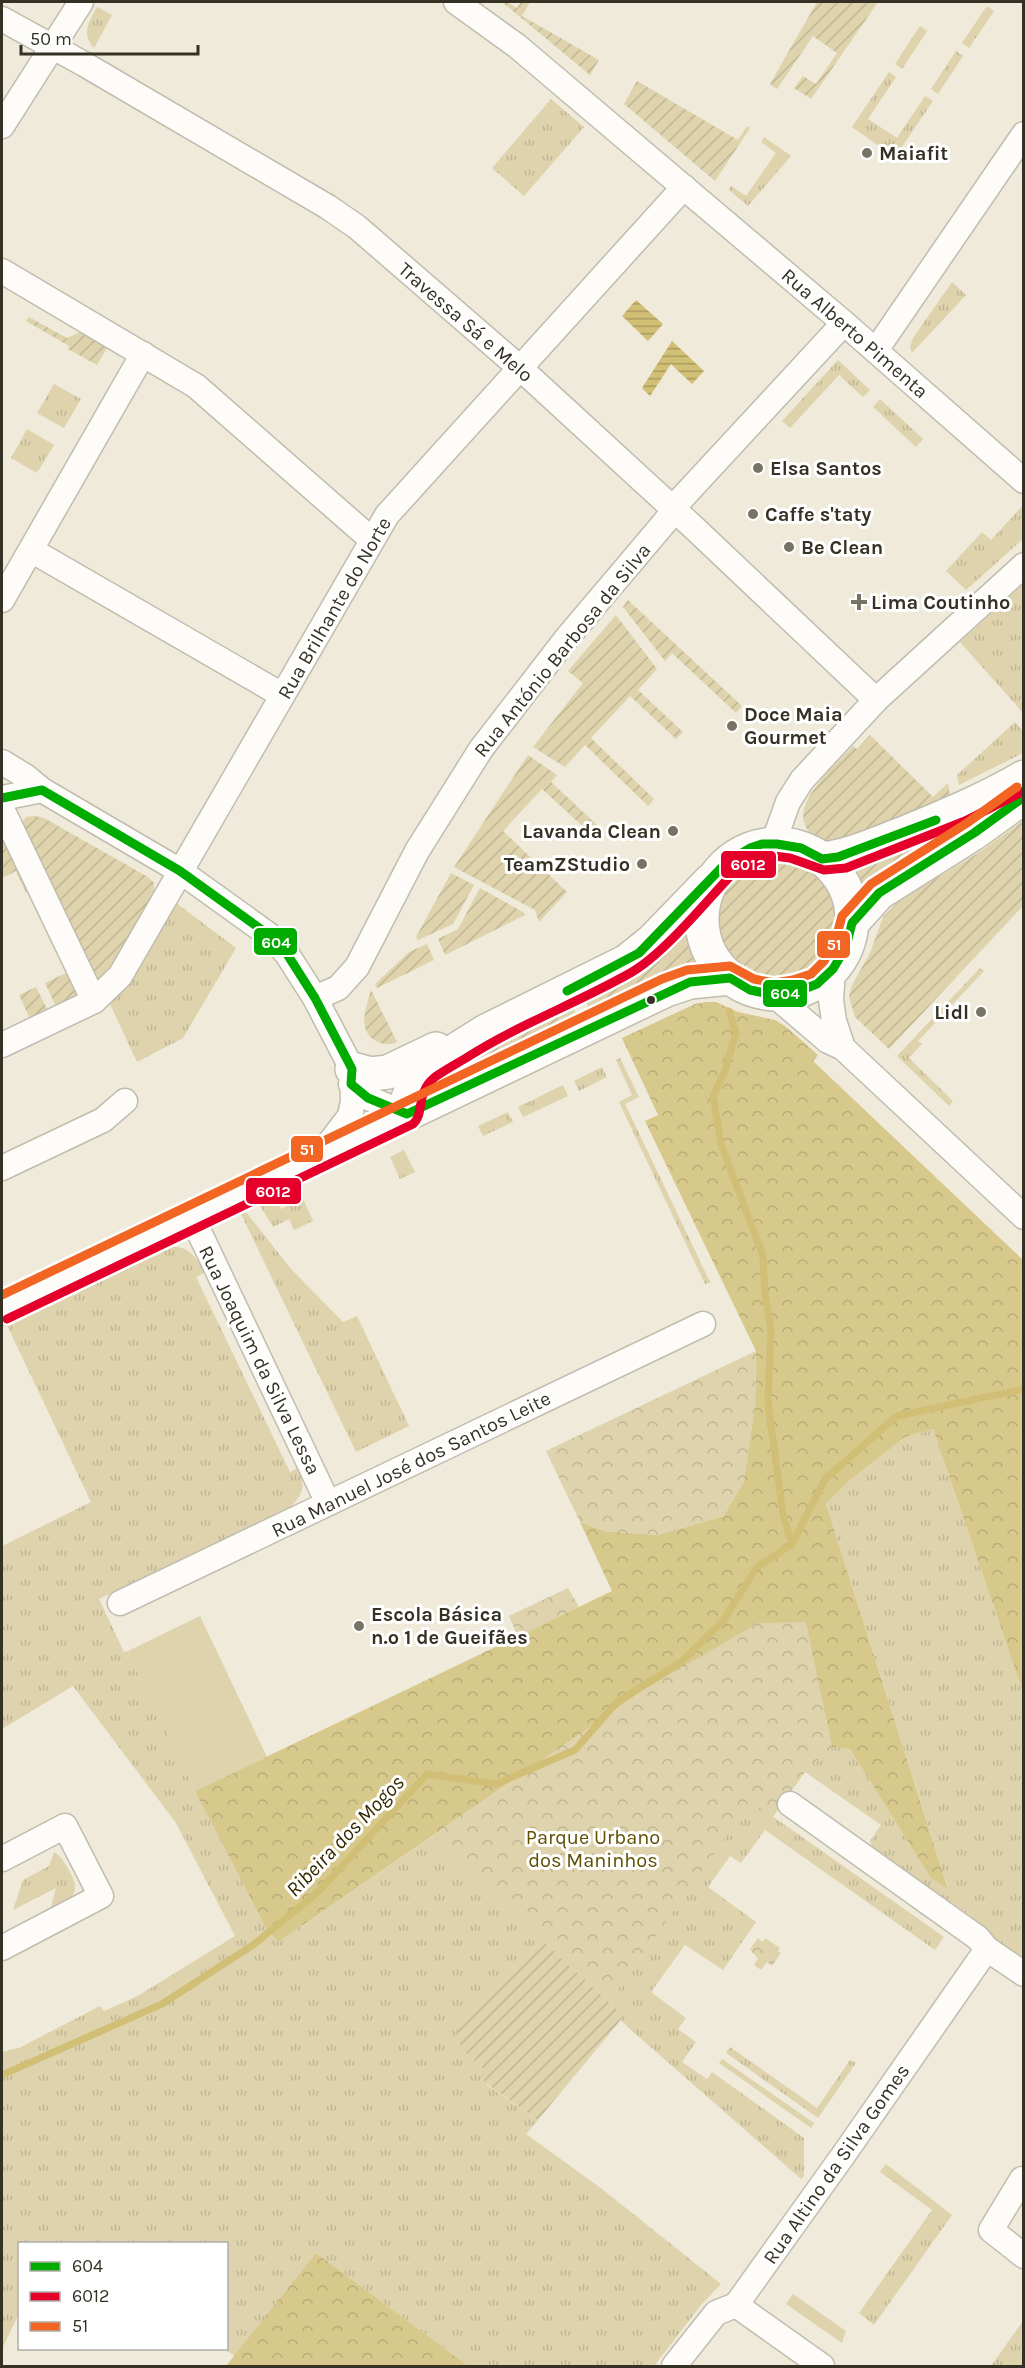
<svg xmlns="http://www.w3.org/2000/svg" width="1025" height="2368" viewBox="0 0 1025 2368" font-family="Karla,sans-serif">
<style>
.grass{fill:url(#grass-tufts)}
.forest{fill:url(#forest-crowns)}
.park{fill:url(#park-crowns)}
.garden{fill:url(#garden-furrows)}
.pitch{fill:#ded3ac}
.water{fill:url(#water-rules)}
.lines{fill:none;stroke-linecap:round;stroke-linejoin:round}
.stream{stroke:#d1bf76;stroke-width:7}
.minor-casing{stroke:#c0bcaf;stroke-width:27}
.secondary-casing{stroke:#c0bcaf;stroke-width:36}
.minor{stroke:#fdfcf9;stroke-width:24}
.secondary{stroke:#fdfcf9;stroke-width:33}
.bus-1-casing{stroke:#fff;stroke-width:14}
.bus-2-casing{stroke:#fff;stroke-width:14}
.bus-3-casing{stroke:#fff;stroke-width:14}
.bus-1{stroke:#00ac00;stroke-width:9}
.bus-2{stroke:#e4002b;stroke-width:9}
.bus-3{stroke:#f26522;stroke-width:9}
.poi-dot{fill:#767264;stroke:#fff;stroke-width:2}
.bus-dot{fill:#353225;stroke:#fff;stroke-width:2}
.labels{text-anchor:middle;stroke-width:6;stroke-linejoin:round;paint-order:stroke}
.poi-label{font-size:20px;font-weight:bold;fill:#353225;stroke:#fff;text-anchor:start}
.street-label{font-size:20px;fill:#353225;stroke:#fff}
.park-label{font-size:20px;fill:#5f4e00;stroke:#fff}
.water-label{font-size:21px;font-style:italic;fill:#332900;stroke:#fff}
.line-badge{stroke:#fff;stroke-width:2}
.badge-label{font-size:16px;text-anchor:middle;font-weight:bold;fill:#fff}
</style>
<defs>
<pattern id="grass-tufts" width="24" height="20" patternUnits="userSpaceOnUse" patternTransform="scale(1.5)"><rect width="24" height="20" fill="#ded3ac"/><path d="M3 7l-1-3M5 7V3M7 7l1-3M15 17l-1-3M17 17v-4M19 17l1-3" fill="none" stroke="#bfb694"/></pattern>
<pattern id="forest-crowns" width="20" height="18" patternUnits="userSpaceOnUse" patternTransform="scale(1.5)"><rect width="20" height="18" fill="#d7c88b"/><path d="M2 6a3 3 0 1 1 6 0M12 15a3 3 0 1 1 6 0" fill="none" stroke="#b9ac78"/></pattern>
<pattern id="park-crowns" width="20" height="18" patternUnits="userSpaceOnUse" patternTransform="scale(1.5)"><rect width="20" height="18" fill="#ded3ac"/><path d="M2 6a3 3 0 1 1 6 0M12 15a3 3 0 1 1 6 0" fill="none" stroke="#bfb694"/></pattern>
<pattern id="garden-furrows" width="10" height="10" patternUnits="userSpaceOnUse" patternTransform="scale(1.5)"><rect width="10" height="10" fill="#ded3ac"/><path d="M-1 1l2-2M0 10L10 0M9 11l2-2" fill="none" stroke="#bfb694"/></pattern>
<pattern id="water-rules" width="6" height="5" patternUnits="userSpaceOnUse" patternTransform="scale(1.5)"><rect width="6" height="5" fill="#d1bf76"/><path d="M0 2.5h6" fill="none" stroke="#aa9c61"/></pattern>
</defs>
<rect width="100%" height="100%" fill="#efead9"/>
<g class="grass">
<path d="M 987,6 L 994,11 L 969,48 L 962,43 Z"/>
<path d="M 97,7 L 112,15 L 94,48 C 81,33 89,22 97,7 Z"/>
<path d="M 920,26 L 927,31 L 902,69 L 895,64 Z"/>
<path d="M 956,51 L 963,56 L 938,94 L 931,89 Z"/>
<path d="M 889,72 L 896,77 L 868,119 L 897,138 L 925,96 L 933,101 L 895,157 L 852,127 Z"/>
<path d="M 551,99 L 584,127 L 524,196 L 492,168 Z"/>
<path d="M 764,137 L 791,156 L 748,206 L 729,190 L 731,186 L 746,196 L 776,153 L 761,142 Z"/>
<path d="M 952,282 L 966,295 L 912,353 L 910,347 L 913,338 Z"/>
<path d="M 838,360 L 870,390 L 863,397 L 839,375 L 790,428 L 782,421 Z"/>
<path d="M 54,384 L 81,399 L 64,428 L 37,413 Z"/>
<path d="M 880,399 L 923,439 L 916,447 L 873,407 Z"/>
<path d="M 27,429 L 54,445 L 37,473 L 11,458 Z"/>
<path d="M 1022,506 L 1023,508 L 1023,539 L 966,590 L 946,571 L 982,532 L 991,540 Z"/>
<path d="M 1023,584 L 1023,713 L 960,642 Z"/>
<path d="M 1015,722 L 1023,731 L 1023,753 L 959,785 L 957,775 Z"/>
<path d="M 176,903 L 236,948 L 183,1038 L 137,1062 L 110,1004 L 128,985 Z"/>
<path d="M 980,968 L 984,971 L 918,1041 L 922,1044 L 909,1058 L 953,1101 L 949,1106 L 897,1056 Z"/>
<path d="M 620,1058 L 639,1097 L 625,1104 L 710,1282 L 705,1284 L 619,1102 L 632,1095 L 616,1060 Z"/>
<path d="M 602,1067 L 607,1077 L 579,1091 L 574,1081 Z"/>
<path d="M 563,1085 L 568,1096 L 523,1117 L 518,1107 Z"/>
<path d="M 508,1112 L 513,1122 L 483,1136 L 478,1126 Z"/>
<path d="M 404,1150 L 415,1172 L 400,1179 L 390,1157 Z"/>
<path d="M 274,1196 L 281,1209 L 303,1199 L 313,1221 L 294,1230 L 289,1219 L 273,1227 L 259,1204 Z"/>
<path d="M 245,1211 L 291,1269 L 343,1322 L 357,1316 L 409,1426 L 356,1452 L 240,1212 Z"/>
<path d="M 164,1247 C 186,1244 196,1254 204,1273 L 196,1277 L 290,1472 L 298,1468 C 306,1485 303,1496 289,1508 L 99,1599 L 124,1652 L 128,1651 L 195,1791 L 266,1928 L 278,1942 L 431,1837 L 542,1940 L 466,2013 L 467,2054 L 483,2068 L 487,2085 L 538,2120 L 526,2134 L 602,2189 L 721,2284 L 701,2305 L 654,2366 L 468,2366 L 316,2253 L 235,2356 L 224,2349 L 226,2348 L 226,2244 L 20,2244 L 19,2313 L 2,2349 L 2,2052 L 19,2048 L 100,2006 L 104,2011 L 136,1997 L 235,1936 L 176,1823 L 73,1686 L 2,1729 L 2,1546 L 91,1502 L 5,1321 Z"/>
<path d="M 933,1429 L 1023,1692 L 1023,1959 L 968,1921 L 971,1916 L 873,1849 L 870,1841 L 881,1825 L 805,1772 L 832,1747 L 850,1749 L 930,1877 L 948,1888 L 826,1504 L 851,1479 L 905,1437 Z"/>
<path d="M 751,1801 L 944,1937 L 935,1950 L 765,1830 L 741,1863 L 730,1856 L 708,1887 L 756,1922 L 723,1970 L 685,1945 L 651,1992 L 686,2018 L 678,2029 L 696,2042 L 682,2062 L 707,2079 L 712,2072 L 804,2138 L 804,2176 L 801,2179 L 621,2021 L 624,2016 L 609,2002 Z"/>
<path d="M 54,1852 C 61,1856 65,1863 69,1870 C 83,1895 71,1899 50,1910 L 56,1888 L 13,1910 L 23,1880 L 49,1866 Z"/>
<path d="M 730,2047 L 817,2108 L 850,2060 L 856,2063 L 818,2118 L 726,2053 Z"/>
<path d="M 722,2059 L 814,2123 L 811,2128 L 719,2063 Z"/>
<path d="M 886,2164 L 952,2215 L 874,2325 L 859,2313 L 932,2210 L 880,2172 Z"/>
<path d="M 793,2294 L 846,2331 L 842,2343 L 786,2304 Z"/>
<path d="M 1023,2321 L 1023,2366 L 991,2366 Z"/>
</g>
<g class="forest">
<path d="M 706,1002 L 716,1002 L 738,1012 L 775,1020 L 785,1026 L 818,1055 L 813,1061 L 1023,1260 L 1023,1692 L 933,1429 L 905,1437 L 851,1479 L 826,1504 L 948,1889 L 930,1877 L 850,1749 L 832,1747 L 805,1622 L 647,1688 L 278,1942 L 266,1928 L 195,1791 L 612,1591 L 580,1522 L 605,1531 L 657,1535 L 724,1516 L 755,1407 L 756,1351 L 645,1121 L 658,1115 L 622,1038 L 695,1004 Z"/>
<path d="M 316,2253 L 468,2366 L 226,2366 Z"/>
</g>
<g class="park">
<path d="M 756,1351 L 755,1407 L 744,1482 L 724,1516 L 657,1535 L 605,1531 L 580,1522 L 546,1451 Z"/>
<path d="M 568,1588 L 579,1607 L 518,1637 L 509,1616 Z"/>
<path d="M 806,1622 L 832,1747 L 805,1772 L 773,1817 L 751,1802 L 609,2002 L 431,1837 L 647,1688 L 758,1623 Z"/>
<path d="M 758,1938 L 763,1942 L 765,1938 L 780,1948 L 778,1951 L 781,1953 L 772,1966 L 767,1962 L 761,1970 L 754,1965 L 758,1959 L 750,1949 Z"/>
</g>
<g class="garden">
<path d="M 502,2 L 507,2 L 517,8 L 521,2 L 530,2 L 522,16 L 599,60 L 590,75 Z"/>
<path d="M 817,2 L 878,2 L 811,99 L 794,88 L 803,76 L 816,84 L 837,53 L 813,36 L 777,89 L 770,84 Z"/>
<path d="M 637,81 L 738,140 L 747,126 L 750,128 L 715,181 L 624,104 Z"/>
<path d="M 29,317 L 67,338 L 80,332 L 107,348 L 97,365 L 68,349 L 69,346 L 26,321 Z"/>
<path d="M 628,600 L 742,706 L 736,713 L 672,653 L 665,661 L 623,607 Z"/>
<path d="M 616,615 L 657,669 L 638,690 L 683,732 L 676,739 L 630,696 L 591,738 L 654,799 L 648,806 L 585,745 L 565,767 L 533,747 L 583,683 L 568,671 Z"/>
<path d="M 870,735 L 933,797 L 948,783 L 951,802 L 826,844 C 771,818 830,772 853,746 L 857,749 Z"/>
<path d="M 528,755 L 557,775 L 551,782 L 597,825 L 590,833 L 542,789 L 503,831 L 567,892 L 539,922 L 535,910 L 454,867 Z"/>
<path d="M 35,816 L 44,818 L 148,877 L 154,883 L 154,891 L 110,968 L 102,977 L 93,980 L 20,825 L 26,817 Z"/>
<path d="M 1023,821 L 1023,906 L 889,1049 L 855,1017 L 849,997 L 852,985 L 870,953 L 883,917 L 900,900 L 978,853 Z"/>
<path d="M 964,829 L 860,889 L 850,870 L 889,852 Z"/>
<path d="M 2,835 L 32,890 L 26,893 L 16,871 L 2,878 Z"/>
<circle cx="776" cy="919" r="62"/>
<path d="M 451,873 L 474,885 L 453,924 L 418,940 L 416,937 Z"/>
<path d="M 480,888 L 523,912 L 525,915 L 445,955 L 438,939 L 458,929 Z"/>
<path d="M 688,926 L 691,943 L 700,964 L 591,1012 L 584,998 Z"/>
<path d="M 58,943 L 83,997 L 57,1009 L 45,983 L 66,973 L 53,946 Z"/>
<path d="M 427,944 L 434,960 L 377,988 L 375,984 L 409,952 Z"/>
<path d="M 36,987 L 49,1013 L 31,1021 L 19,995 Z"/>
<path d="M 371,990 L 397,1042 C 391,1045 385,1045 378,1042 C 356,1032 366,1008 371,990 Z"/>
<path d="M 571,1004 L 578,1018 L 461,1071 L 457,1068 L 458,1060 Z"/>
<path d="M 542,1940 L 624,2016 L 538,2120 L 484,2082 L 483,2068 C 463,2051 447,2039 466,2013 Z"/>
</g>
<path class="pitch" d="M 200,1616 L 267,1757 L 195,1791 L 128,1651 Z"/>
<g class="water">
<path d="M 636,300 L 663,324 L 648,341 L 622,316 Z"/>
<path d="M 672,341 L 704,371 L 692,384 L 671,364 L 650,396 L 642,388 Z"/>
</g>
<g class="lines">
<g class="stream">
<path d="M 729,1011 L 736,1033 L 725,1071 L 713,1096 L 721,1144 L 763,1256 L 765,1295 L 771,1328 L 768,1402 L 783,1515 L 792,1544"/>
<path d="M 2,2075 L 162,2004 L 253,1945 L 318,1892 L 427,1774 L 496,1784 L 575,1750 L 617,1702 L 681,1662 L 723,1621 L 757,1567 L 792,1544 L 825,1479 L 897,1416 L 1024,1389"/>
</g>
<g class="minor-casing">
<g id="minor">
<path d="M 456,2 L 517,46 L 844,323 L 1024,481"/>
<path d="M 2,19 L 84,64 L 328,207 L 357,227 L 520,368 L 691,525 L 876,700"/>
<path d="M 2,126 L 81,2"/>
<path d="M 2,271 L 196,386 L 372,540"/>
<path d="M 876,350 L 1024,134"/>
<path d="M 31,550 L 282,695"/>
<path d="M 2,600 L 143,354"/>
<path d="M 2,762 L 25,776 L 42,790 L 180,871 L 269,935 L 287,954 L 315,998 L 352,1069 L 353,1101 L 350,1116 L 324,1150"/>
<path d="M 2,798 L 42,790"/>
<path d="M 2,809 L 94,1001"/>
<path d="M 777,844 L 778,830 L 788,802 L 802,780 L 876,700 L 1024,565"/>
<path d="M 833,969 L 831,1000 L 834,1021 L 843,1048"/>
<path d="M 774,995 L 828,1041 L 843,1048 L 1024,1217"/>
<path d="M 315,998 L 338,988 L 357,967 L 417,851 L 481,749 L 566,639 L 665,522 L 682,498 L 844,323"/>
<path d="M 2,1045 L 94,1001 L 120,976 L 387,515 L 684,187"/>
<path d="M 351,1084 L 368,1098 L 407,1114"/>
<path d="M 2,1168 L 103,1120 L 125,1101"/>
<path d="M 192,1217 L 328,1503"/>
<path d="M 120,1603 L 703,1324"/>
<path d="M 790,1804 L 978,1938 L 987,1949 L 1024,1974"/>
<path d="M 2,1859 L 65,1826 L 101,1896 L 2,1948"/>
<path d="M 1022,2179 L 991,2230 L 1024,2256"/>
<path d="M 736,2305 L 822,2366"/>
<path d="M 674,2366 L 716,2313 L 736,2305 L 842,2157 L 987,1949"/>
</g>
</g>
<g class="secondary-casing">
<g id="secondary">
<circle cx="777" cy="919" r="75"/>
<path d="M 822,859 C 850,856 875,844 902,834 C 943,817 985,800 1024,777"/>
<path d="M 852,923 L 879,893 L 974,833 L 1024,797"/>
<path d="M 352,1069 L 371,1074 L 388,1072 L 436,1049"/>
<path d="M 407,1114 L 408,1098 L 415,1081 L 427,1068 L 486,1031 L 627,961 L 653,940 L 710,881"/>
<path d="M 2,1308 L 666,990 L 690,982 L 730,978"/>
</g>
</g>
<use href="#minor" class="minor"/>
<use href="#secondary" class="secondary"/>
<g class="bus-1-casing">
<g id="bus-1">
<path d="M 2,798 L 42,790 L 180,871 L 269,935 L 287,954 L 315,998 L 352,1069 L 351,1084 L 368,1098 L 407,1114 L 690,982 L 730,978 L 750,990 L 774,995 L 796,992 L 817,984 L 833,969 L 846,947 L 852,923 L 879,893 L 974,833 L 1024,797"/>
<path d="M 567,991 L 639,953 L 728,861 L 750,848 L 762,844 L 777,844 L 801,848 L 822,859 L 838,857 L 936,820"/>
</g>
</g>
<g class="bus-2-casing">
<path id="bus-2" d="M 7,1319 L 413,1124 C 425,1114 415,1093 435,1077 C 445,1070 456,1064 466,1058 C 519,1024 578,1003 632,972 C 666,952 707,900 736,870 L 759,859 L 774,856 L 790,858 L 824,870 L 846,868 L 965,821 L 1024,791"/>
</g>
<g class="bus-3-casing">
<path id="bus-3" d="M 2,1295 L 662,979 L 687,970 L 730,966 L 754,979 L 774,983 L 793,980 L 811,974 L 824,961 L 835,942 L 842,916 L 871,884 L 967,823 L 1017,787"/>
</g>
<use href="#bus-1" class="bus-1"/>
<use href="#bus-2" class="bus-2"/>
<use href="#bus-3" class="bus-3"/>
</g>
<g class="poi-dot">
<circle cx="867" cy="153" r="6"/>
<circle cx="758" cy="468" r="6"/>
<circle cx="753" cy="514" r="6"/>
<circle cx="789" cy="547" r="6"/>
<path d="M856 593h6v6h6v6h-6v6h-6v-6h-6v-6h6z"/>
<circle cx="732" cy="726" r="6"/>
<circle cx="673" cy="831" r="6"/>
<circle cx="642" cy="864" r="6"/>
<circle cx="981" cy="1012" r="6"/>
<circle cx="359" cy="1626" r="6"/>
</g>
<circle class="bus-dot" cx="651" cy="1000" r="5"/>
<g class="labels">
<g class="poi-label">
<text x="879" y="160">Maiafit</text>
<text x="770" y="475">Elsa Santos</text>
<text x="765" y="521">Caffe s'taty</text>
<text x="801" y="554">Be Clean</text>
<text x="871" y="609">Lima Coutinho</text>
<text x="744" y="721">Doce Maia<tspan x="744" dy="23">Gourmet</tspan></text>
<text x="661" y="838" text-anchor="end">Lavanda Clean</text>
<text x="630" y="871" text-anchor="end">TeamZStudio</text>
<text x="969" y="1019" text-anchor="end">Lidl</text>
<text x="371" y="1621">Escola Básica<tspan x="371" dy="23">n.º 1 de Gueifães</tspan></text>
</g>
<g class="street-label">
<text transform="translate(466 322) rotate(41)" y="7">Travessa Sá e Melo</text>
<text transform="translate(855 333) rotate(41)" y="7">Rua Alberto Pimenta</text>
<text transform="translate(334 608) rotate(-60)" y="7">Rua Brilhante do Norte</text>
<text transform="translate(562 650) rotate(-51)" y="7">Rua António Barbosa da Silva</text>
<text transform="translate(260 1360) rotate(64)" y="7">Rua Joaquim da Silva Lessa</text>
<text transform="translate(411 1464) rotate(-26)" y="7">Rua Manuel José dos Santos Leite</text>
<text transform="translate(836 2164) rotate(-55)" y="7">Rua Altino da Silva Gomes</text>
</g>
<g class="park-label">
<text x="593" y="1844">Parque Urbano<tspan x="593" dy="23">dos Maninhos</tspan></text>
</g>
<g class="water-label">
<text transform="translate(345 1836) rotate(-46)" y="7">Ribeira dos Mogos</text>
</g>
</g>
<g class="line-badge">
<rect x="720" y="850" width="57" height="29" rx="6" fill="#e4002b"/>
<rect x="253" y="927" width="45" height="29" rx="6" fill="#00ac00"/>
<rect x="816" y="930" width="35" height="29" rx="6" fill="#f26522"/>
<rect x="762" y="979" width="46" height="29" rx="6" fill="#00ac00"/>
<rect x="290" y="1135" width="34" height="28" rx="6" fill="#f26522"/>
<rect x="245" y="1177" width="57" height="28" rx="6" fill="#e4002b"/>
</g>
<g class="badge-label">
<text x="748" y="870">6012</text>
<text x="276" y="948">604</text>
<text x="834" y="950">51</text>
<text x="785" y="999">604</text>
<text x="307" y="1155">51</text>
<text x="273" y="1197">6012</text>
</g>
<rect width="1025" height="2368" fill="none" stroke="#353225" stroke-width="6"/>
<rect x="18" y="2242" width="210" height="108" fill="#ffffff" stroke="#aeada8" stroke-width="1.5"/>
<rect x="30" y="2262" width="30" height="9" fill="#00ac00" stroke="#aeada8" stroke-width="1.5"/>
<text x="72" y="2272" font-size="18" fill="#353225">604</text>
<rect x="30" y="2292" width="30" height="9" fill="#e4002b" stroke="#aeada8" stroke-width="1.5"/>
<text x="72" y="2302" font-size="18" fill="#353225">6012</text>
<rect x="30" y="2322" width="30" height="9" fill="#f26522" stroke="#aeada8" stroke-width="1.5"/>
<text x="72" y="2332" font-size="18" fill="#353225">51</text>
<path d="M21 45v9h177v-9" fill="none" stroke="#353225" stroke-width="3"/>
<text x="30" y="45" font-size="18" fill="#353225" stroke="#ffffff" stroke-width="4.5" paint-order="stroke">50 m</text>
</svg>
